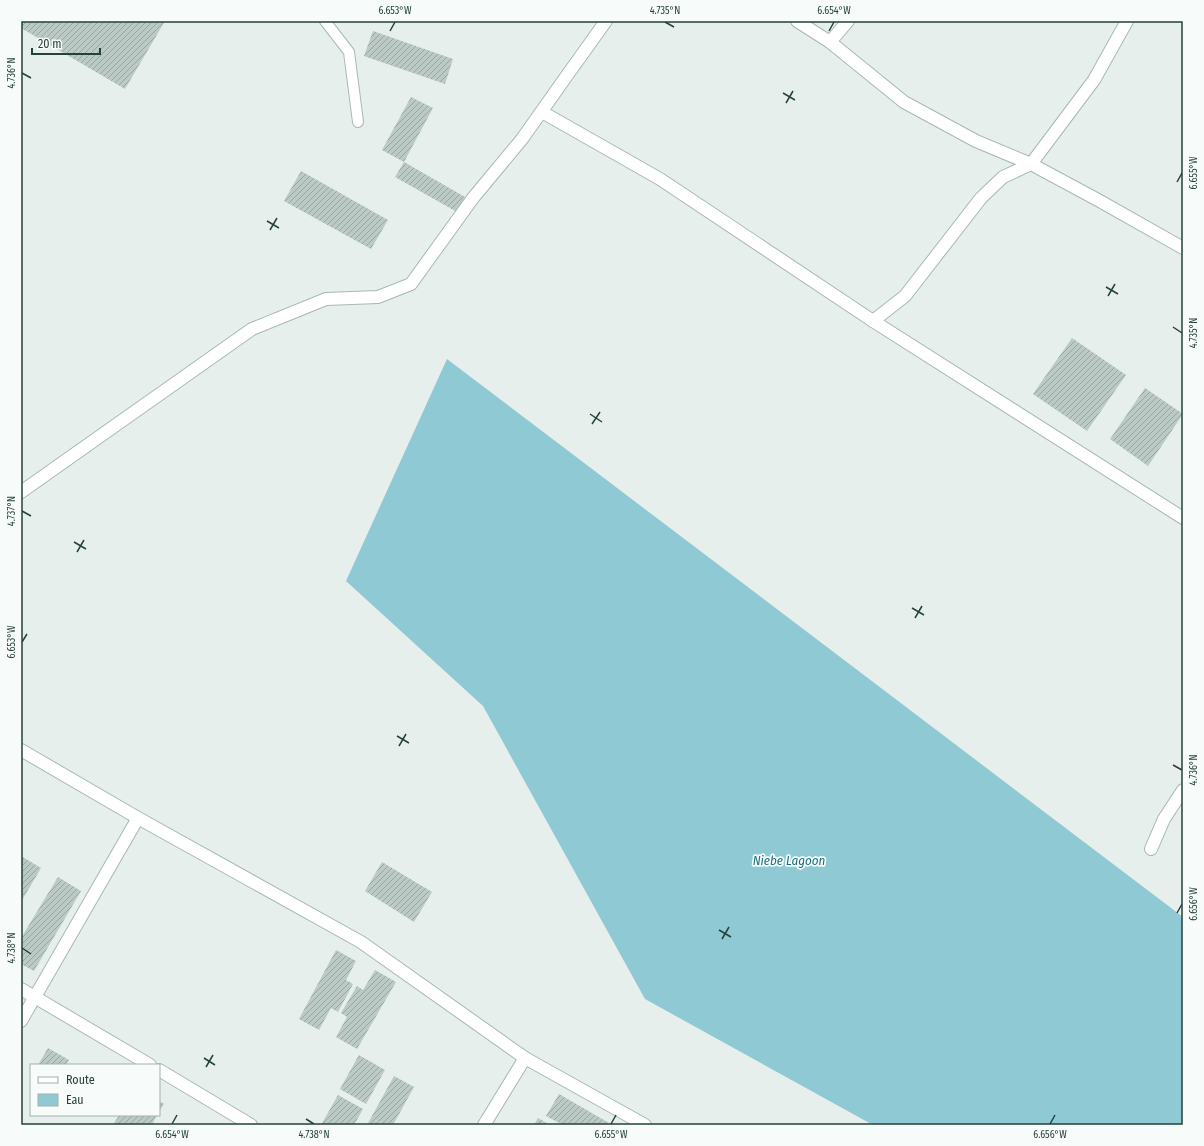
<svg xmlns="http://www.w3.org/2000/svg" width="1204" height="1146" viewBox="0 0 1204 1146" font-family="'Fira Sans Condensed',sans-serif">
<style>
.water{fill:#8ec9d4}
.building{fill:url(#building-hatch)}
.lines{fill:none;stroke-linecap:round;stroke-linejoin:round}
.service-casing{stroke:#a8b8b2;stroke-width:12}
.minor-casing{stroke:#a8b8b2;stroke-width:14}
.service{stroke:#fff;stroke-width:10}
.minor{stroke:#fff;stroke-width:12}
.ticks{fill:none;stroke:#24423a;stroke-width:1.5}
.labels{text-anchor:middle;stroke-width:3.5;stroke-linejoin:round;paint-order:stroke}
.water-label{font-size:13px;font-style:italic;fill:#1c6f80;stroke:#f7fbf9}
.neatline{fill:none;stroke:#24423a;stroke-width:1.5}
.ticks-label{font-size:10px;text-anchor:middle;fill:#24423a}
</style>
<defs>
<pattern id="building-hatch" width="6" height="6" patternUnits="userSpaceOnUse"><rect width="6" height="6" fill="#bbcac4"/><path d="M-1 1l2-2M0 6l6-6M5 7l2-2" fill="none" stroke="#98a6a0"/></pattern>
</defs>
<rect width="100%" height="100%" fill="#e6efeb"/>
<path class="water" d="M 447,359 L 1183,917 L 1183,1125 L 873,1125 L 645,999 L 483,706 L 346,581 Z"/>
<g class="building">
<path d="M 21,21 L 165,21 L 125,89 L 21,28 Z"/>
<path d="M 373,31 L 453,59 L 445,84 L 364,56 Z"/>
<path d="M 411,97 L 433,108 L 404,162 L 382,150 Z"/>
<path d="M 404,162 L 465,197 L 457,212 L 395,177 Z"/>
<path d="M 301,171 L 388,220 L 371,249 L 284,201 Z"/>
<path d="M 1072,338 L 1126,375 L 1087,431 L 1033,394 Z"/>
<path d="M 1145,388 L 1183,414 L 1148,466 L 1110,439 Z"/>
<path d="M 21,856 L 41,868 L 21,902 Z"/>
<path d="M 382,862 L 432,892 L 414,922 L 365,891 Z"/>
<path d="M 58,877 L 81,891 L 34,971 L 21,964 L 21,938 Z"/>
<path d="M 336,950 L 356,961 L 346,980 L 353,984 L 338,1012 L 331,1008 L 319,1030 L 299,1019 Z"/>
<path d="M 375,970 L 396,982 L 357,1049 L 336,1037 L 347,1017 L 341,1013 L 357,986 L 363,990 Z"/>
<path d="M 48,1048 L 69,1060 L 66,1065 L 38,1065 Z"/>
<path d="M 359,1055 L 385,1070 L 366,1104 L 340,1089 Z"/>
<path d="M 394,1076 L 414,1087 L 393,1125 L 384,1125 L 373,1119 L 383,1125 L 367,1125 Z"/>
<path d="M 559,1094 L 609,1123 L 608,1125 L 563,1125 L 546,1116 Z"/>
<path d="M 338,1095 L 363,1109 L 354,1125 L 321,1125 Z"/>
<path d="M 159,1101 L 164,1104 L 159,1112 Z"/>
<path d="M 119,1115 L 157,1115 L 152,1125 L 113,1125 Z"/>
<path d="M 538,1118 L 550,1125 L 534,1125 Z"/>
</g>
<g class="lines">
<g class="service-casing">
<path id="service" d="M 325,21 L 349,52 L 358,122"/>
</g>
<g class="minor-casing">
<g id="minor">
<path d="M 797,21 L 830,42 L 904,102 L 976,141 L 1031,164 L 1098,200 L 1183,248"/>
<path d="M 830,42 L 848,21"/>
<path d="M 542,112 L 660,179 L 873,321 L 1183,518"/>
<path d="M 873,321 L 905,296 L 981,198 L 1003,177 L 1031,164 L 1094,80 L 1127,21"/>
<path d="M 21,492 L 252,329 L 326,299 L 378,297 L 411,284 L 473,198 L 522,139 L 568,74 L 606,21"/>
<path d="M 21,750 L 138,818 L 361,942 L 525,1058 L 645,1125"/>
<path d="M 1151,849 L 1164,819 L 1183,790"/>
<path d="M 21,989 L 150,1065"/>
<path d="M 21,1021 L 138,818"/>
<path d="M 159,1070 L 251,1125"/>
<path d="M 484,1125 L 525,1058"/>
</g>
</g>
<use href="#service" class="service"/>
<use href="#minor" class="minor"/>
</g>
<path class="ticks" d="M 665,22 L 674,27M 390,31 L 395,22M 829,31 L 834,22M 22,73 L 31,78M 783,93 L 795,100M 786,103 L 793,91M 1177,182 L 1182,173M 267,221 L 279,228M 270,230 L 277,218M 1106,287 L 1118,294M 1108,296 L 1115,284M 1173,327 L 1182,333M 590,414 L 602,422M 592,424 L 600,412M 22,511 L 31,516M 74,542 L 86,549M 77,552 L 84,540M 912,608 L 924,615M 915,618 L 922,606M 22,642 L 27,634M 397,736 L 409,743M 399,746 L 406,734M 1173,765 L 1182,770M 1177,913 L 1182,904M 719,930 L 731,937M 722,939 L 729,927M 22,948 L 31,954M 204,1058 L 215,1065M 206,1067 L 213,1055M 306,1119 L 314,1124M 172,1124 L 177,1115M 611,1124 L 616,1115M 1050,1124 L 1055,1115"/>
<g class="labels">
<g class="water-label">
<text x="789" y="865">Niebe Lagoon</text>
</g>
</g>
<rect width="1204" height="1146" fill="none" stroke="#f7fbf9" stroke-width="44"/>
<rect x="30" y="1064" width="130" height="52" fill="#f7fbf9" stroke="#a3b1ad"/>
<rect x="38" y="1077" width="20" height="6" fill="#ffffff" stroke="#a3b1ad"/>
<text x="66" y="1084" font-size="12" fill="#24423a">Route</text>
<rect x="38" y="1094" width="20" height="12" fill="#8ec9d4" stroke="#a3b1ad"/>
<text x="66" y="1104" font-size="12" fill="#24423a">Eau</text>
<path d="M32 48v6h68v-6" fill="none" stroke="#24423a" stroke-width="2"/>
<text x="38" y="48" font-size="12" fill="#24423a" stroke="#f7fbf9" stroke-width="3" paint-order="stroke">20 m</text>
<rect x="22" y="22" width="1160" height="1102" class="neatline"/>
<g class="ticks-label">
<text x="395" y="14">6.653°W</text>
<text x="665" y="14">4.735°N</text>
<text x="834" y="14">6.654°W</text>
<text transform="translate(11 73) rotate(-90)" y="4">4.736°N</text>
<text transform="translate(1193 173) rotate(-90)" y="4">6.655°W</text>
<text transform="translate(1193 333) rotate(-90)" y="4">4.735°N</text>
<text transform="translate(11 511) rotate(-90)" y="4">4.737°N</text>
<text transform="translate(11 642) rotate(-90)" y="4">6.653°W</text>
<text transform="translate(1193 770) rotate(-90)" y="4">4.736°N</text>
<text transform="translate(1193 904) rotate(-90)" y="4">6.656°W</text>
<text transform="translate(11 948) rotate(-90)" y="4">4.738°N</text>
<text x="172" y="1138">6.654°W</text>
<text x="314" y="1138">4.738°N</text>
<text x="611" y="1138">6.655°W</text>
<text x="1050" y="1138">6.656°W</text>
</g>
</svg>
